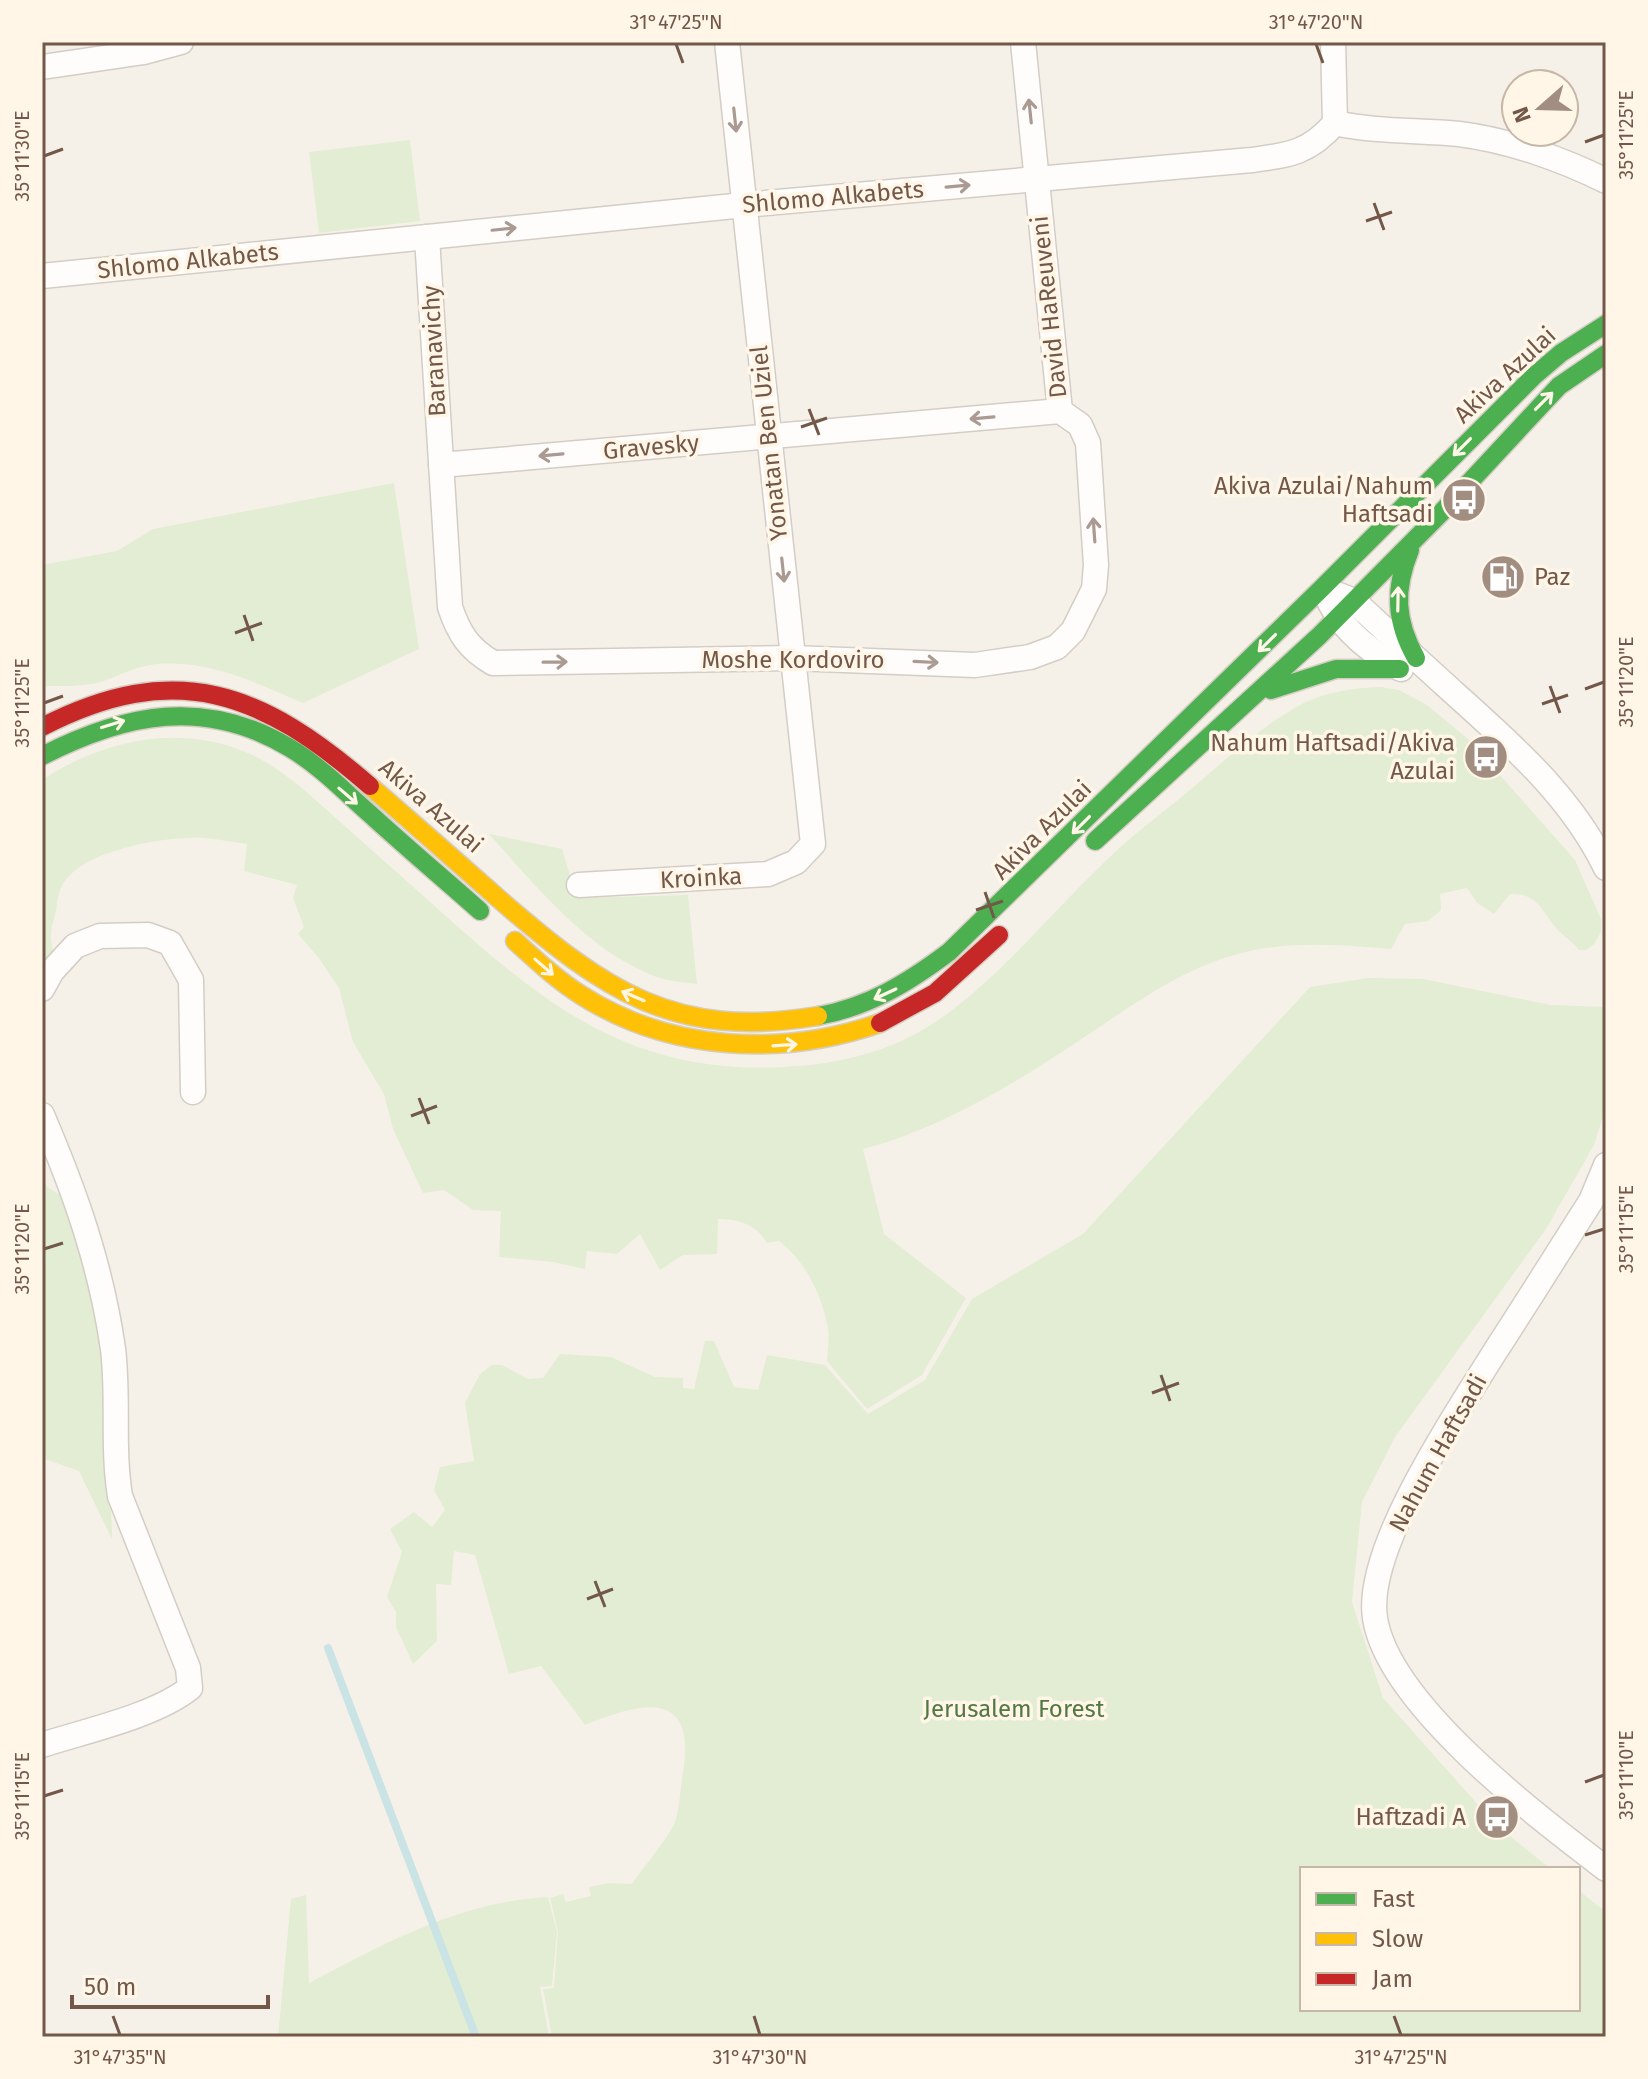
<svg xmlns="http://www.w3.org/2000/svg" width="1648" height="2079" viewBox="0 0 1648 2079" font-family="'Fira Sans',sans-serif">
<style>
.green{fill:#e2edd3}
.lines{fill:none;stroke-linecap:round;stroke-linejoin:round}
.stream{stroke:#cae4e6;stroke-width:8}
.street-casing{stroke:#d4cdc5;stroke-width:27}
.fast-casing{stroke:#d5cdc4;stroke-width:21}
.slow-casing{stroke:#d5cdc4;stroke-width:21}
.jam-casing{stroke:#d5cdc4;stroke-width:21}
.street{stroke:#fefdfc;stroke-width:24}
.fast{stroke:#4caf50;stroke-width:18}
.slow{stroke:#ffc107;stroke-width:18}
.jam{stroke:#c62828;stroke-width:18}
.oneway{stroke:#ab9a91}
.oneway2{stroke:#fff6e8}
.ticks{fill:none;stroke:#735849;stroke-width:3}
.labels{text-anchor:middle;stroke-width:7;stroke-linejoin:round;paint-order:stroke}
.street-label{font-size:24px;fill:#735849;stroke:#fff6e8}
.poi-label{font-size:24px;fill:#735849;stroke:#fff6e8;text-anchor:end}
.park-label{font-size:24px;fill:#527941;stroke:#fff6e8}
.neatline{fill:none;stroke:#735849;stroke-width:3}
.ticks-label{font-size:20px;text-anchor:middle;fill:#735849}
</style>
<rect width="100%" height="100%" fill="#f6f1e8"/>
<g class="green">
<path d="M 410,140 L 420,221 L 319,233 L 309,152 Z"/>
<path d="M 394,483 L 419,649 L 303,703 C 254,682 204,657 150,665 C 131,668 115,678 97,683 C 80,687 59,686 42,686 L 42,565 L 117,551 L 153,529 Z"/>
<path d="M 1381,687 L 1399,690 L 1427,705 L 1468,739 L 1575,860 L 1601,919 L 1601,932 L 1594,944 L 1586,950 L 1579,950 C 1573,942 1567,939 1560,932 C 1542,914 1540,893 1510,894 L 1494,914 L 1477,903 L 1467,888 L 1440,894 L 1441,910 L 1428,921 L 1405,924 L 1391,949 C 1339,945 1285,940 1234,955 C 1176,972 1130,1007 1080,1040 C 1014,1084 940,1129 863,1149 L 884,1234 L 966,1298 L 922,1375 L 867,1409 L 827,1361 C 828,1349 830,1334 827,1323 C 820,1291 804,1260 779,1241 L 767,1243 C 756,1224 738,1219 718,1219 L 717,1254 L 683,1255 L 660,1270 L 640,1234 L 617,1254 L 587,1251 L 585,1269 L 553,1262 L 499,1257 L 501,1211 L 473,1210 L 444,1190 L 423,1193 L 393,1129 L 384,1094 L 353,1042 L 339,988 L 318,957 L 298,934 L 304,927 L 293,898 L 297,885 L 244,871 L 247,844 C 232,842 218,839 204,838 C 166,836 80,850 62,886 C 58,893 57,903 56,911 C 52,926 48,937 54,953 L 42,964 L 42,780 C 101,741 175,724 243,751 C 264,759 283,773 301,787 C 346,827 392,868 438,909 C 545,1005 630,1075 784,1067 C 842,1064 896,1051 944,1016 C 1007,970 1057,906 1114,853 C 1136,832 1161,814 1185,794 C 1218,767 1256,730 1293,709 C 1319,693 1350,688 1381,687 Z"/>
<path d="M 489,834 L 562,849 L 577,898 L 688,895 L 697,984 C 683,982 666,981 654,976 C 586,949 537,887 489,834 Z"/>
<path d="M 1368,978 L 1423,979 L 1551,1005 L 1606,1007 L 1606,1107 L 1594,1145 L 1546,1229 L 1395,1437 L 1362,1502 L 1352,1602 L 1383,1698 L 1496,1825 L 1551,1869 L 1302,1869 L 1302,2009 L 1578,2009 L 1578,1890 L 1606,1912 L 1606,2037 L 552,2037 L 543,1989 L 554,1988 L 558,1932 L 550,1898 L 563,1894 L 566,1902 L 591,1896 L 589,1887 L 610,1883 L 632,1884 C 643,1867 668,1839 675,1822 C 680,1808 680,1788 683,1773 C 697,1687 641,1702 585,1725 L 541,1666 L 509,1674 L 475,1555 L 454,1551 L 451,1585 L 436,1584 L 437,1641 L 413,1664 L 396,1627 L 396,1612 L 387,1597 L 402,1552 L 390,1529 L 414,1512 L 432,1527 L 445,1510 L 434,1490 L 440,1467 L 474,1461 L 465,1403 L 480,1374 L 492,1365 L 502,1365 L 528,1379 L 543,1378 L 560,1354 L 611,1357 L 655,1377 L 683,1378 L 683,1388 L 694,1389 L 705,1341 L 714,1341 L 734,1387 L 758,1390 L 767,1355 L 825,1365 L 868,1414 L 925,1380 L 972,1299 L 1083,1234 L 1310,987 Z"/>
<path d="M 42,1178 L 47,1187 L 70,1201 L 89,1272 L 107,1376 L 112,1539 L 79,1471 L 42,1458 Z"/>
<path d="M 306,1895 L 309,1983 C 386,1943 459,1902 548,1897 L 557,1932 L 552,1986 L 540,1987 L 549,2037 L 278,2037 L 291,1899 Z"/>
</g>
<g class="lines">
<path class="stream" d="M 328,1648 L 476,2037"/>
<g class="street-casing">
<g id="street">
<path d="M 1023,42 L 1060,411"/>
<path d="M 1333,42 L 1335,123"/>
<path d="M 42,67 L 144,52 L 181,42"/>
<path d="M 1335,123 C 1376,132 1417,130 1459,134 C 1508,140 1562,159 1606,181"/>
<path d="M 427,237 L 450,607 C 459,634 469,649 493,663 L 792,658 L 975,665 L 1030,657 L 1057,647 L 1073,631 L 1094,589 L 1096,565 L 1088,443 L 1080,425 L 1060,411"/>
<path d="M 42,276 L 744,205 L 1252,160 C 1289,155 1309,153 1335,123"/>
<path d="M 441,465 L 1060,411"/>
<path d="M 1339,595 L 1354,601 C 1387,632 1420,662 1454,693 C 1512,745 1571,796 1606,868"/>
<path d="M 1330,603 C 1345,633 1373,653 1401,669"/>
<path d="M 579,885 L 768,874 L 796,862 L 813,844 L 727,42"/>
<path d="M 42,989 L 52,971 L 75,946 L 100,936 L 148,935 L 170,943 L 191,980 L 193,1092"/>
<path d="M 42,1115 C 75,1192 101,1265 113,1349 C 119,1398 112,1447 120,1496 L 188,1668 L 190,1688 C 155,1716 85,1731 42,1745"/>
<path d="M 1606,1165 L 1591,1201 C 1559,1251 1528,1301 1496,1350 C 1459,1410 1364,1548 1375,1618 C 1388,1704 1539,1818 1606,1869"/>
</g>
</g>
<g class="fast-casing">
<g id="fast">
<path d="M 1410,550 C 1394,589 1395,621 1416,658"/>
<path d="M 1271,690 L 1336,669 L 1400,669"/>
<path d="M 42,756 C 126,713 205,697 290,748 C 320,766 345,792 370,814 C 406,847 444,879 480,911"/>
<path d="M 1095,841 L 1319,636 L 1440,514 L 1559,386 L 1606,354"/>
<path d="M 818,1016 C 869,1007 909,982 949,952 L 1322,588 L 1534,376 L 1561,353 L 1606,324"/>
</g>
</g>
<g class="slow-casing">
<g id="slow">
<path d="M 370,786 C 413,823 456,861 499,899 C 604,990 673,1040 818,1016"/>
<path d="M 515,941 C 536,960 557,980 581,995 C 670,1052 782,1057 880,1023"/>
</g>
</g>
<g class="jam-casing">
<g id="jam">
<path d="M 42,727 C 176,658 262,692 370,786"/>
<path d="M 880,1023 L 935,993 L 999,935"/>
</g>
</g>
<use href="#street" class="street"/>
<use href="#fast" class="fast"/>
<use href="#slow" class="slow"/>
<use href="#jam" class="jam"/>
</g>
<defs><path id="oneway-shaft" d="M-6 0H5M1.5-3L5.5 0L1.5 3" fill="none" stroke-width="1.6" stroke-linecap="round" stroke-linejoin="round" transform="scale(2)"/></defs>
<g class="oneway">
<use href="#oneway-shaft" transform="translate(1030 111) rotate(-96)"/>
<use href="#oneway-shaft" transform="translate(735 120) rotate(84)"/>
<use href="#oneway-shaft" transform="translate(958 186) rotate(-5)"/>
<use href="#oneway-shaft" transform="translate(504 229) rotate(-6)"/>
<use href="#oneway-shaft" transform="translate(982 418) rotate(175)"/>
<use href="#oneway-shaft" transform="translate(551 455) rotate(175)"/>
<use href="#oneway-shaft" transform="translate(1094 530) rotate(-94)"/>
<use href="#oneway-shaft" transform="translate(783 570) rotate(84)"/>
<use href="#oneway-shaft" transform="translate(555 662) rotate(-1)"/>
<use href="#oneway-shaft" transform="translate(926 662) rotate(3)"/>
</g>
<g class="oneway2">
<use href="#oneway-shaft" transform="translate(1544 401) rotate(-45)"/>
<use href="#oneway-shaft" transform="translate(1462 447) rotate(135)"/>
<use href="#oneway-shaft" transform="translate(1398 599) rotate(-89)"/>
<use href="#oneway-shaft" transform="translate(1267 643) rotate(135)"/>
<use href="#oneway-shaft" transform="translate(113 724) rotate(-17)"/>
<use href="#oneway-shaft" transform="translate(348 796) rotate(41)"/>
<use href="#oneway-shaft" transform="translate(1081 825) rotate(135)"/>
<use href="#oneway-shaft" transform="translate(544 967) rotate(41)"/>
<use href="#oneway-shaft" transform="translate(885 994) rotate(155)"/>
<use href="#oneway-shaft" transform="translate(633 996) rotate(-157)"/>
<use href="#oneway-shaft" transform="translate(785 1045) rotate(-4)"/>
</g>
<path class="ticks" d="M 676,44 L 683,63M 1316,44 L 1323,63M 1585,142 L 1604,135M 44,156 L 63,149M 1374,203 L 1384,230M 1366,221 L 1392,212M 809,409 L 819,435M 801,427 L 827,418M 244,615 L 253,641M 235,633 L 262,623M 1550,686 L 1560,713M 1585,689 L 1604,682M 44,703 L 63,696M 1542,704 L 1568,695M 985,892 L 994,918M 976,910 L 1003,901M 419,1098 L 429,1124M 411,1116 L 437,1106M 1585,1235 L 1604,1229M 44,1249 L 63,1243M 1161,1375 L 1170,1401M 1152,1393 L 1179,1383M 595,1581 L 605,1607M 587,1599 L 613,1589M 1585,1782 L 1604,1775M 44,1796 L 63,1790M 113,2016 L 120,2035M 754,2016 L 760,2035M 1394,2016 L 1401,2035"/>
<defs>
<g id="bus-disc" transform="scale(2.3)"><circle r="9.5" fill="#a18e81" stroke="#fff6e8"/><path d="M-5-6H5V4H4V6H2V4H-2V6H-4V4H-5ZM-3.5-4V0h7V-4ZM-3.5 1.2v1.5H-2V1.2ZM2 1.2v1.5H3.5V1.2Z" fill="#fff"/></g>
<g id="fuel-disc" transform="scale(2.3)"><circle r="9.5" fill="#a18e81" stroke="#fff6e8"/><path d="M-5.5-6h7V0h2V4h1.3V-2.5L3-4.5l.8-.8L6-3V5H2.5V1h-1V6h-7ZM-4.2-4.7v3.2H.2V-4.7Z" fill="#fff"/></g>
</defs>
<g fill-rule="evenodd">
<use href="#bus-disc" x="1464" y="500"/>
<use href="#fuel-disc" x="1503" y="577"/>
<use href="#bus-disc" x="1486" y="757"/>
<use href="#bus-disc" x="1497" y="1817"/>
</g>
<g class="labels">
<g class="street-label">
<text transform="translate(833 197) rotate(-5)" y="8">Shlomo Alkabets</text>
<text transform="translate(188 261) rotate(-6)" y="8">Shlomo Alkabets</text>
<text transform="translate(1049 307) rotate(-96)" y="8">David HaReuveni</text>
<text transform="translate(434 351) rotate(-93)" y="8">Baranavichy</text>
<text transform="translate(1505 375) rotate(-43)" y="8">Akiva Azulai</text>
<text transform="translate(769 443) rotate(-96)" y="8">Yonatan Ben Uziel</text>
<text transform="translate(651 447) rotate(-5)" y="8">Gravesky</text>
<text x="793" y="668">Moshe Kordoviro</text>
<text transform="translate(431 806) rotate(41)" y="8">Akiva Azulai</text>
<text transform="translate(1042 830) rotate(-45)" y="8">Akiva Azulai</text>
<text transform="translate(701 878) rotate(-3)" y="8">Kroinka</text>
<text transform="translate(1438 1453) rotate(-61)" y="8">Nahum Haftsadi</text>
</g>
<g class="poi-label">
<text x="1433" y="494">Akiva Azulai/Nahum<tspan x="1433" dy="28">Haftsadi</tspan></text>
<text x="1534" y="585" text-anchor="start">Paz</text>
<text x="1455" y="751">Nahum Haftsadi/Akiva<tspan x="1455" dy="28">Azulai</tspan></text>
<text x="1466" y="1825">Haftzadi A</text>
</g>
<g class="park-label">
<text x="1014" y="1717">Jerusalem Forest</text>
</g>
</g>
<rect width="1648" height="2079" fill="none" stroke="#fff6e8" stroke-width="88"/>
<rect x="1300" y="1867" width="280" height="144" fill="#fff6e8" stroke="#c7b7a8" stroke-width="2"/>
<rect x="1316" y="1893" width="40" height="12" fill="#4caf50" stroke="#c7b7a8" stroke-width="2"/>
<text x="1372" y="1907" font-size="24" fill="#735849">Fast</text>
<rect x="1316" y="1933" width="40" height="12" fill="#ffc107" stroke="#c7b7a8" stroke-width="2"/>
<text x="1372" y="1947" font-size="24" fill="#735849">Slow</text>
<rect x="1316" y="1973" width="40" height="12" fill="#c62828" stroke="#c7b7a8" stroke-width="2"/>
<text x="1372" y="1987" font-size="24" fill="#735849">Jam</text>
<g transform="translate(1540 108) rotate(250)"><circle r="38" fill="#fff6e8" stroke="#c7b7a8" stroke-width="2"/>
<path d="M0-6L14 30L0 20L-14 30Z" fill="#a18e81"/>
<text y="-12" font-size="22" font-weight="bold" text-anchor="middle" fill="#735849">N</text>
</g>
<path d="M72 1995v12h196v-12" fill="none" stroke="#735849" stroke-width="4"/>
<text x="84" y="1995" font-size="24" fill="#735849" stroke="#fff6e8" stroke-width="6" paint-order="stroke">50 m</text>
<rect x="44" y="44" width="1560" height="1991" class="neatline"/>
<g class="ticks-label">
<text x="676" y="29">31°47'25"N</text>
<text x="1316" y="29">31°47'20"N</text>
<text transform="translate(1626 135) rotate(-90)" y="7">35°11'25"E</text>
<text transform="translate(22 156) rotate(-90)" y="7">35°11'30"E</text>
<text transform="translate(1626 682) rotate(-90)" y="7">35°11'20"E</text>
<text transform="translate(22 703) rotate(-90)" y="7">35°11'25"E</text>
<text transform="translate(1626 1229) rotate(-90)" y="7">35°11'15"E</text>
<text transform="translate(22 1249) rotate(-90)" y="7">35°11'20"E</text>
<text transform="translate(1626 1775) rotate(-90)" y="7">35°11'10"E</text>
<text transform="translate(22 1796) rotate(-90)" y="7">35°11'15"E</text>
<text x="120" y="2064">31°47'35"N</text>
<text x="760" y="2064">31°47'30"N</text>
<text x="1401" y="2064">31°47'25"N</text>
</g>
</svg>
